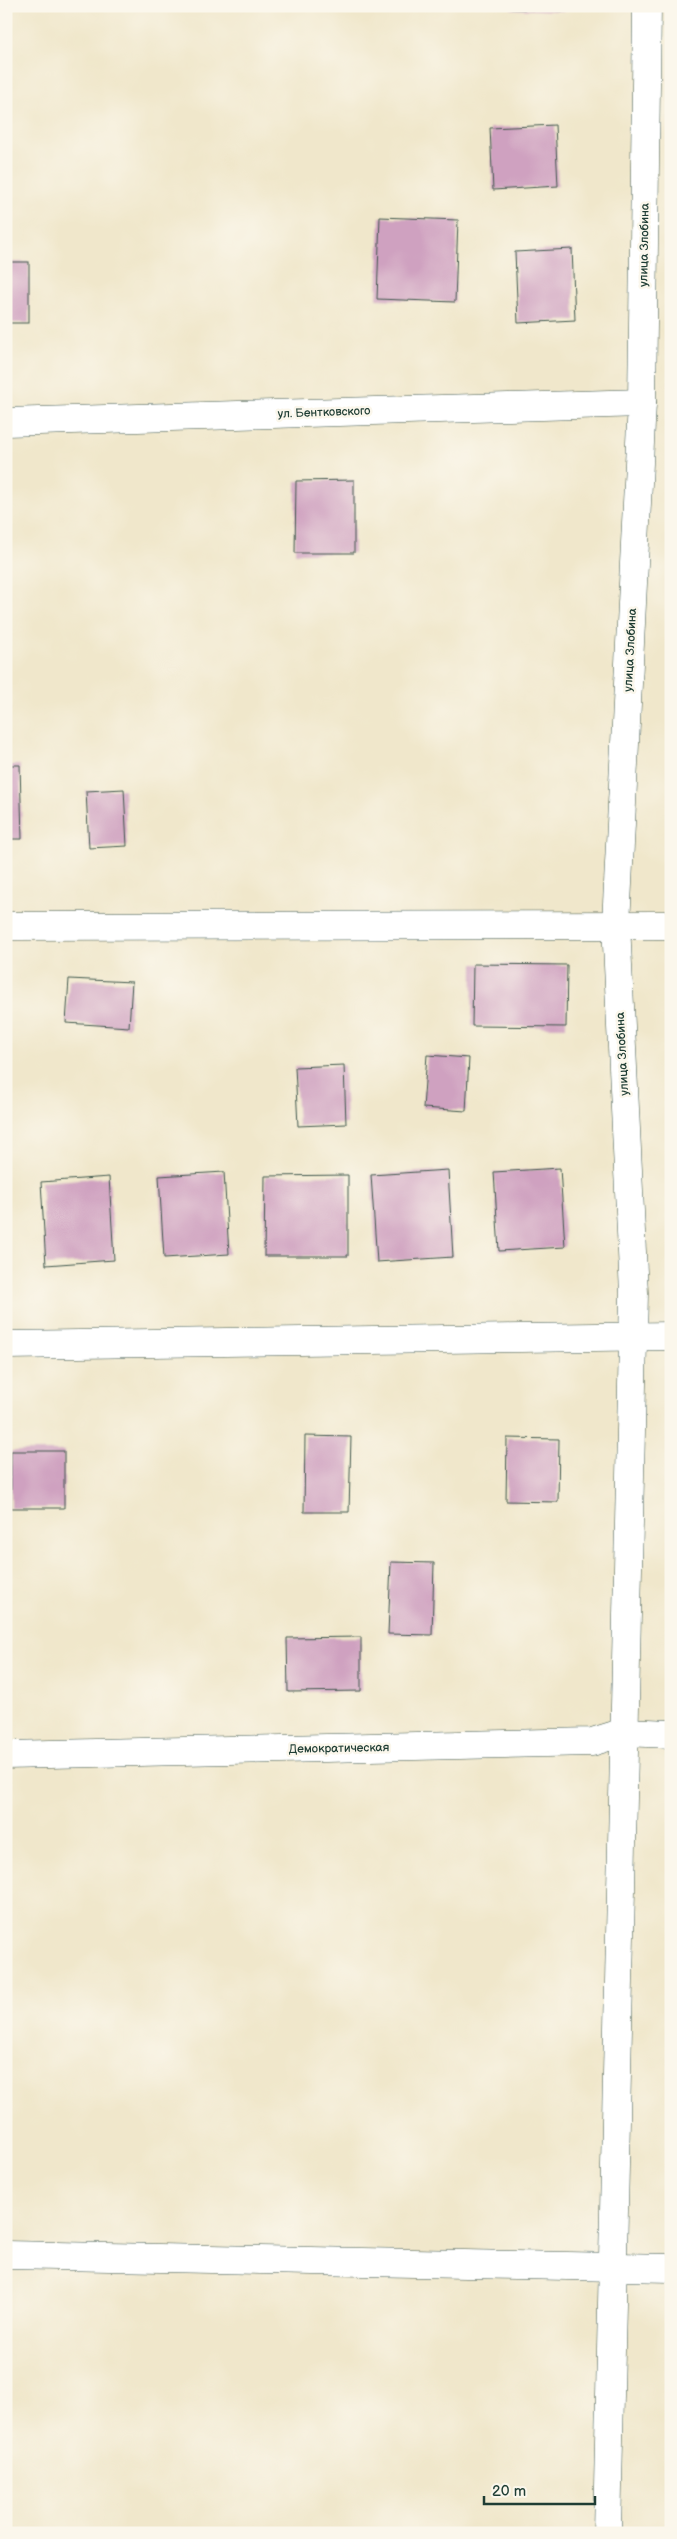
<svg xmlns="http://www.w3.org/2000/svg" width="677" height="2539" viewBox="0 0 677 2539" font-family="'Balsamiq Sans',sans-serif">
<style>
.building{fill:#cfa1c0}
.lines{fill:none;stroke-linecap:round;stroke-linejoin:round}
.minor-casing{stroke:#3e564b;stroke-width:29}
.minor{stroke:#fff;stroke-width:28}
.labels{text-anchor:middle;stroke-width:5;stroke-linejoin:round;paint-order:stroke}
.street-label{font-size:12px;fill:#1f3d34;stroke:#fbf7ec}
</style>
<rect width="100%" height="100%" fill="#fbf7ec"/>
<filter id="ink" filterUnits="userSpaceOnUse"><feTurbulence type="fractalNoise" baseFrequency=".02" numOctaves="2"/><feDisplacementMap in="SourceGraphic" scale="10" xChannelSelector="R" yChannelSelector="G"/><feConvolveMatrix kernelMatrix="1 2 1 2 8 2 1 2 1" color-interpolation-filters="sRGB"/></filter>
<filter id="wash" filterUnits="userSpaceOnUse"><feTurbulence type="fractalNoise" baseFrequency=".0096" numOctaves="4" result="noise"/><feDisplacementMap in="SourceGraphic" scale="20" xChannelSelector="R" yChannelSelector="G"/><feGaussianBlur stdDeviation="1.12" result="paint"/><feColorMatrix in="noise" values="0 0 0 0 0 0 0 0 0 0 0 0 0 0 0 0 0 1.4 0 .05"/><feComposite in="paint" operator="in"/></filter>
<g filter="url(#wash)">
<rect width="100%" height="100%" fill="#f0e7cb"/>
<g id="blocks">
<g class="building">
<path d="M 511,6 L 565,6 L 565,11 L 511,9 Z"/>
<path d="M 555,125 L 558,186 L 493,190 L 490,128 Z"/>
<path d="M 380,217 L 458,220 L 455,302 L 377,299 Z"/>
<path d="M 572,249 L 575,320 L 518,323 L 515,252 Z"/>
<rect x="6" y="262" width="23" height="61"/>
<path d="M 354,480 L 354,553 L 295,553 L 296,481 Z"/>
<path d="M 6,765 L 20,765 L 22,839 L 6,839 Z"/>
<path d="M 124,789 L 127,846 L 89,848 L 86,791 Z"/>
<path d="M 473,964 L 567,965 L 566,1027 L 472,1026 Z"/>
<path d="M 69,979 L 132,982 L 129,1027 L 66,1023 Z"/>
<path d="M 427,1055 L 469,1058 L 466,1111 L 423,1108 Z"/>
<path d="M 344,1065 L 346,1124 L 298,1126 L 295,1067 Z"/>
<path d="M 560,1168 L 565,1247 L 499,1251 L 494,1172 Z"/>
<path d="M 448,1170 L 453,1257 L 377,1262 L 371,1175 Z"/>
<path d="M 224,1172 L 229,1254 L 164,1258 L 159,1176 Z"/>
<path d="M 348,1175 L 348,1256 L 264,1256 L 265,1176 Z"/>
<path d="M 109,1177 L 114,1260 L 46,1265 L 41,1182 Z"/>
<path d="M 305,1436 L 351,1437 L 349,1512 L 304,1512 Z"/>
<path d="M 507,1438 L 559,1439 L 558,1502 L 506,1501 Z"/>
<rect x="11" y="1451" width="53" height="57"/>
<path d="M 391,1562 L 434,1563 L 432,1635 L 388,1634 Z"/>
<path d="M 361,1637 L 361,1691 L 288,1692 L 287,1638 Z"/>
</g>
</g>
</g>
<g filter="url(#ink)">
<use href="#blocks" fill-opacity="0" stroke="#3e564b" stroke-width="1"/>
<g class="lines">
<g class="minor-casing">
<g id="minor">
<path d="M 6,422 L 642,403"/>
<path d="M 6,926 L 671,925"/>
<path d="M 6,1345 L 671,1336"/>
<path d="M 6,1755 L 592,1742 L 624,1732 L 671,1734"/>
<path d="M 6,2255 L 671,2268"/>
<path d="M 607,2533 L 634,1293 L 616,924 L 642,403 L 647,6"/>
</g>
</g>
<use href="#minor" class="minor"/>
</g>
</g>
<g class="labels">
<g class="street-label">
<text transform="translate(644 245) rotate(-89)" y="4">улица Злобина</text>
<text transform="translate(324 412) rotate(-2)" y="4">ул. Бентковского</text>
<text transform="translate(630 650) rotate(-87)" y="4">улица Злобина</text>
<text transform="translate(622 1054) rotate(-93)" y="4">улица Злобина</text>
<text transform="translate(339 1748) rotate(-1)" y="4">Демократическая</text>
</g>
</g>
<rect width="677" height="2539" fill="none" stroke="#fbf7ec" stroke-width="25"/>
<path d="M484 2496v8h111v-8" fill="none" stroke="#1f3d34" stroke-width="2.5"/>
<text x="492" y="2496" font-size="15" fill="#1f3d34" stroke="#fbf7ec" stroke-width="4" paint-order="stroke">20 m</text>
</svg>
